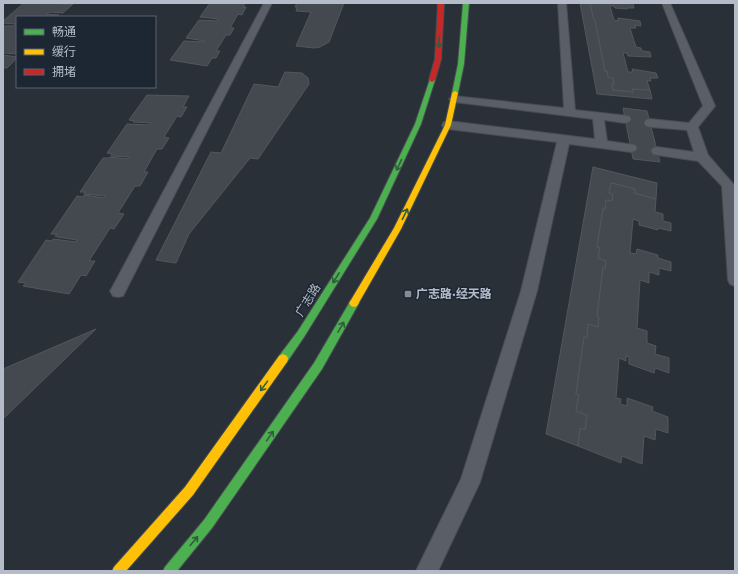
<svg xmlns="http://www.w3.org/2000/svg" width="738" height="574" viewBox="0 0 738 574" font-family="'Golos Text','Noto Sans SC',sans-serif">
<style>
.building{fill:#444950;stroke:#52575f}
.lines{fill:none;stroke-linecap:round;stroke-linejoin:round}
.lane-casing{stroke:#484c53;stroke-width:2}
.fast-casing{stroke:#484c53;stroke-width:2}
.slow-casing{stroke:#484c53;stroke-width:2}
.jam-casing{stroke:#484c53;stroke-width:2}
.lane{fill:#5a5e66;fill-rule:evenodd}
.fast{fill:#4caf50;fill-rule:evenodd}
.slow{fill:#ffc107;fill-rule:evenodd}
.jam{fill:#c62828;fill-rule:evenodd}
.oneway{stroke:#305d3f}
.poi-dot{fill:#848b96;stroke:#1d2633;stroke-width:1.5}
.labels{text-anchor:middle;stroke-width:3;stroke-linejoin:round;paint-order:stroke}
.poi-label{font-size:12px;font-weight:bold;fill:#b4bcc9;stroke:#1d2633;text-anchor:start}
.street-label{font-size:12px;fill:#b4bcc9;stroke:#1d2633}
</style>
<rect width="100%" height="100%" fill="#2a3038"/>
<g class="building">
<path d="M 24,3 L 73,4 L 63,13 L 49,12 L 47,14 L 59,15 L 57,17 L 17,17 L 17,54 L 4,53 L 3,55 L 3,26 L 14,26 L 16,24 L 3,23 L 3,21 Z"/>
<path d="M 210,3 L 245,3 L 243,7 L 246,7 L 242,15 L 238,14 L 230,28 L 234,28 L 230,35 L 226,35 L 216,51 L 220,51 L 216,58 L 212,58 L 207,66 L 170,60 L 184,41 L 204,42 L 205,41 L 186,38 L 199,20 L 218,21 L 218,19 L 200,17 Z"/>
<path d="M 297,3 L 344,3 L 329,42 L 320,47 L 314,48 L 296,46 L 311,12 L 296,11 L 297,7 L 295,7 Z"/>
<path d="M 580,3 L 592,3 L 590,3 L 594,20 L 595,20 L 605,71 L 607,71 L 608,77 L 613,78 L 614,84 L 612,84 L 613,90 L 633,92 L 632,89 L 650,90 L 652,99 L 597,94 Z"/>
<path d="M 590,3 L 626,3 L 633,4 L 634,8 L 627,8 L 627,9 L 615,8 L 614,6 L 610,6 L 614,20 L 618,21 L 618,18 L 640,21 L 641,26 L 635,25 L 636,28 L 630,28 L 636,47 L 641,48 L 642,51 L 650,52 L 651,57 L 628,56 L 627,53 L 623,53 L 628,72 L 633,72 L 632,69 L 656,73 L 658,78 L 650,78 L 651,81 L 647,81 L 650,90 L 632,89 L 633,92 L 613,90 L 612,84 L 614,84 L 613,78 L 608,77 L 607,71 L 605,71 L 595,20 L 594,20 Z"/>
<path d="M 3,55 L 17,57 L 17,58 L 7,68 L 3,68 Z"/>
<path d="M 285,72 L 302,73 L 308,78 L 309,84 L 258,159 L 250,158 L 189,234 L 176,263 L 156,260 L 211,152 L 221,153 L 254,84 L 278,87 Z"/>
<path d="M 147,95 L 189,96 L 183,107 L 187,107 L 181,117 L 177,116 L 164,137 L 169,138 L 162,149 L 157,149 L 144,172 L 148,172 L 140,186 L 135,186 L 118,213 L 124,214 L 114,229 L 110,228 L 89,261 L 95,261 L 86,276 L 81,275 L 69,294 L 23,286 L 26,283 L 18,282 L 46,240 L 52,241 L 53,239 L 76,242 L 77,240 L 57,237 L 55,236 L 57,234 L 51,234 L 77,196 L 82,197 L 84,195 L 104,198 L 105,196 L 84,194 L 85,192 L 80,192 L 103,158 L 109,158 L 110,157 L 127,159 L 129,157 L 111,156 L 112,154 L 107,153 L 127,124 L 149,125 L 151,123 L 133,122 L 134,121 L 129,120 Z"/>
<path d="M 623,108 L 647,111 L 660,162 L 633,159 Z"/>
<path d="M 593,167 L 657,183 L 656,199 L 634,193 L 635,189 L 611,183 L 609,193 L 613,194 L 612,201 L 606,200 L 605,209 L 603,209 L 597,247 L 600,248 L 598,258 L 606,261 L 605,269 L 603,268 L 597,316 L 599,317 L 598,327 L 588,324 L 587,338 L 584,337 L 576,394 L 579,395 L 576,411 L 587,415 L 585,430 L 580,428 L 578,446 L 546,434 Z"/>
<path d="M 611,183 L 635,189 L 634,193 L 656,199 L 655,212 L 663,214 L 663,221 L 671,223 L 671,231 L 658,228 L 658,230 L 639,225 L 639,221 L 633,219 L 630,253 L 636,254 L 637,249 L 658,255 L 658,258 L 671,262 L 671,271 L 659,268 L 659,275 L 649,272 L 649,283 L 640,280 L 637,328 L 647,331 L 647,343 L 656,346 L 655,354 L 669,358 L 669,373 L 655,368 L 654,373 L 629,364 L 629,357 L 626,356 L 626,361 L 619,358 L 616,398 L 621,399 L 620,404 L 627,406 L 627,398 L 653,407 L 652,411 L 668,417 L 668,433 L 656,429 L 655,440 L 644,436 L 642,464 L 622,456 L 621,463 L 578,446 L 580,428 L 585,430 L 587,415 L 576,411 L 579,395 L 576,394 L 584,337 L 587,338 L 588,324 L 598,327 L 599,317 L 597,316 L 603,268 L 605,269 L 606,261 L 598,258 L 600,248 L 597,247 L 603,209 L 605,209 L 606,200 L 612,201 L 613,194 L 609,193 Z"/>
<path d="M 96,329 L 3,419 L 3,369 Z"/>
</g>
<g class="lines">
<g class="lane-casing">
<g id="lane">
<path d="M 264,3 L 272,3 L 123,296 L 118,297 L 113,296 L 110,291 L 113,286 Z"/>
<path d="M 558,3 L 566,3 L 575,110 L 629,116 L 631,119 L 629,122 L 625,123 L 604,120 L 607,141 L 635,145 L 637,148 L 635,151 L 631,152 L 569,144 L 537,291 L 480,482 L 438,571 L 416,571 L 461,479 L 521,291 L 557,142 L 448,129 L 444,128 L 442,125 L 444,122 L 448,121 L 595,139 L 593,119 L 454,102 L 449,99 L 454,96 L 564,108 Z"/>
<path d="M 662,3 L 670,3 L 715,106 L 698,127 L 708,155 L 734,185 L 735,286 L 730,284 L 728,280 L 722,186 L 698,161 L 657,155 L 653,154 L 651,151 L 653,148 L 657,147 L 694,152 L 687,130 L 650,127 L 646,126 L 644,123 L 646,120 L 650,119 L 689,123 L 703,106 Z"/>
</g>
</g>
<g class="fast-casing">
<g id="fast">
<path d="M 463,3 L 469,3 L 464,64 L 458,93 L 455,95 L 452,93 L 458,64 Z"/>
<path d="M 430,79 L 435,80 L 421,124 L 377,219 L 304,337 L 287,362 L 283,364 L 279,362 L 278,359 L 279,356 L 298,331 L 370,218 L 415,124 Z"/>
<path d="M 354,299 L 357,300 L 359,303 L 322,369 L 212,528 L 177,571 L 163,571 L 165,567 L 204,520 L 314,363 L 351,300 Z"/>
</g>
</g>
<g class="slow-casing">
<g id="slow">
<path d="M 455,91 L 458,93 L 451,125 L 401,229 L 357,306 L 354,307 L 351,306 L 349,303 L 351,300 L 394,228 L 445,125 L 452,93 Z"/>
<path d="M 283,354 L 287,356 L 288,359 L 287,362 L 193,495 L 126,571 L 112,571 L 114,567 L 185,487 L 279,356 Z"/>
</g>
</g>
<g class="jam-casing">
<path id="jam" d="M 438,3 L 444,3 L 441,59 L 435,80 L 432,82 L 429,80 L 435,59 Z"/>
</g>
<use href="#lane" class="lane"/>
<use href="#fast" class="fast"/>
<use href="#slow" class="slow"/>
<use href="#jam" class="jam"/>
</g>
<defs><path id="oneway-shaft" d="M-6 0H5M1.5-3L5.5 0L1.5 3" fill="none" stroke-width="1.6" stroke-linecap="round" stroke-linejoin="round"/></defs>
<g class="oneway">
<use href="#oneway-shaft" transform="translate(439 42) rotate(93)"/>
<use href="#oneway-shaft" transform="translate(399 165) rotate(115)"/>
<use href="#oneway-shaft" transform="translate(405 214) rotate(-64)"/>
<use href="#oneway-shaft" transform="translate(336 278) rotate(122)"/>
<use href="#oneway-shaft" transform="translate(341 327) rotate(-60)"/>
<use href="#oneway-shaft" transform="translate(264 386) rotate(126)"/>
<use href="#oneway-shaft" transform="translate(270 436) rotate(-55)"/>
<use href="#oneway-shaft" transform="translate(194 541) rotate(-50)"/>
</g>
<rect class="poi-dot" x="404" y="290" width="8" height="8" rx="2"/>
<g class="labels">
<g class="poi-label">
<text x="416" y="298">广志路·经天路</text>
</g>
<g class="street-label">
<text transform="translate(308 300) rotate(-58)" y="4">广志路</text>
</g>
</g>
<rect width="738" height="574" fill="none" stroke="#b4bcc9" stroke-width="8"/>
<rect x="16" y="16" width="140" height="72" fill="#1d2633" stroke="#59626f"/>
<rect x="24" y="29" width="20" height="6" fill="#4caf50" stroke="#59626f"/>
<text x="52" y="36" font-size="12" fill="#b4bcc9">畅通</text>
<rect x="24" y="49" width="20" height="6" fill="#ffc107" stroke="#59626f"/>
<text x="52" y="56" font-size="12" fill="#b4bcc9">缓行</text>
<rect x="24" y="69" width="20" height="6" fill="#c62828" stroke="#59626f"/>
<text x="52" y="76" font-size="12" fill="#b4bcc9">拥堵</text>
</svg>
